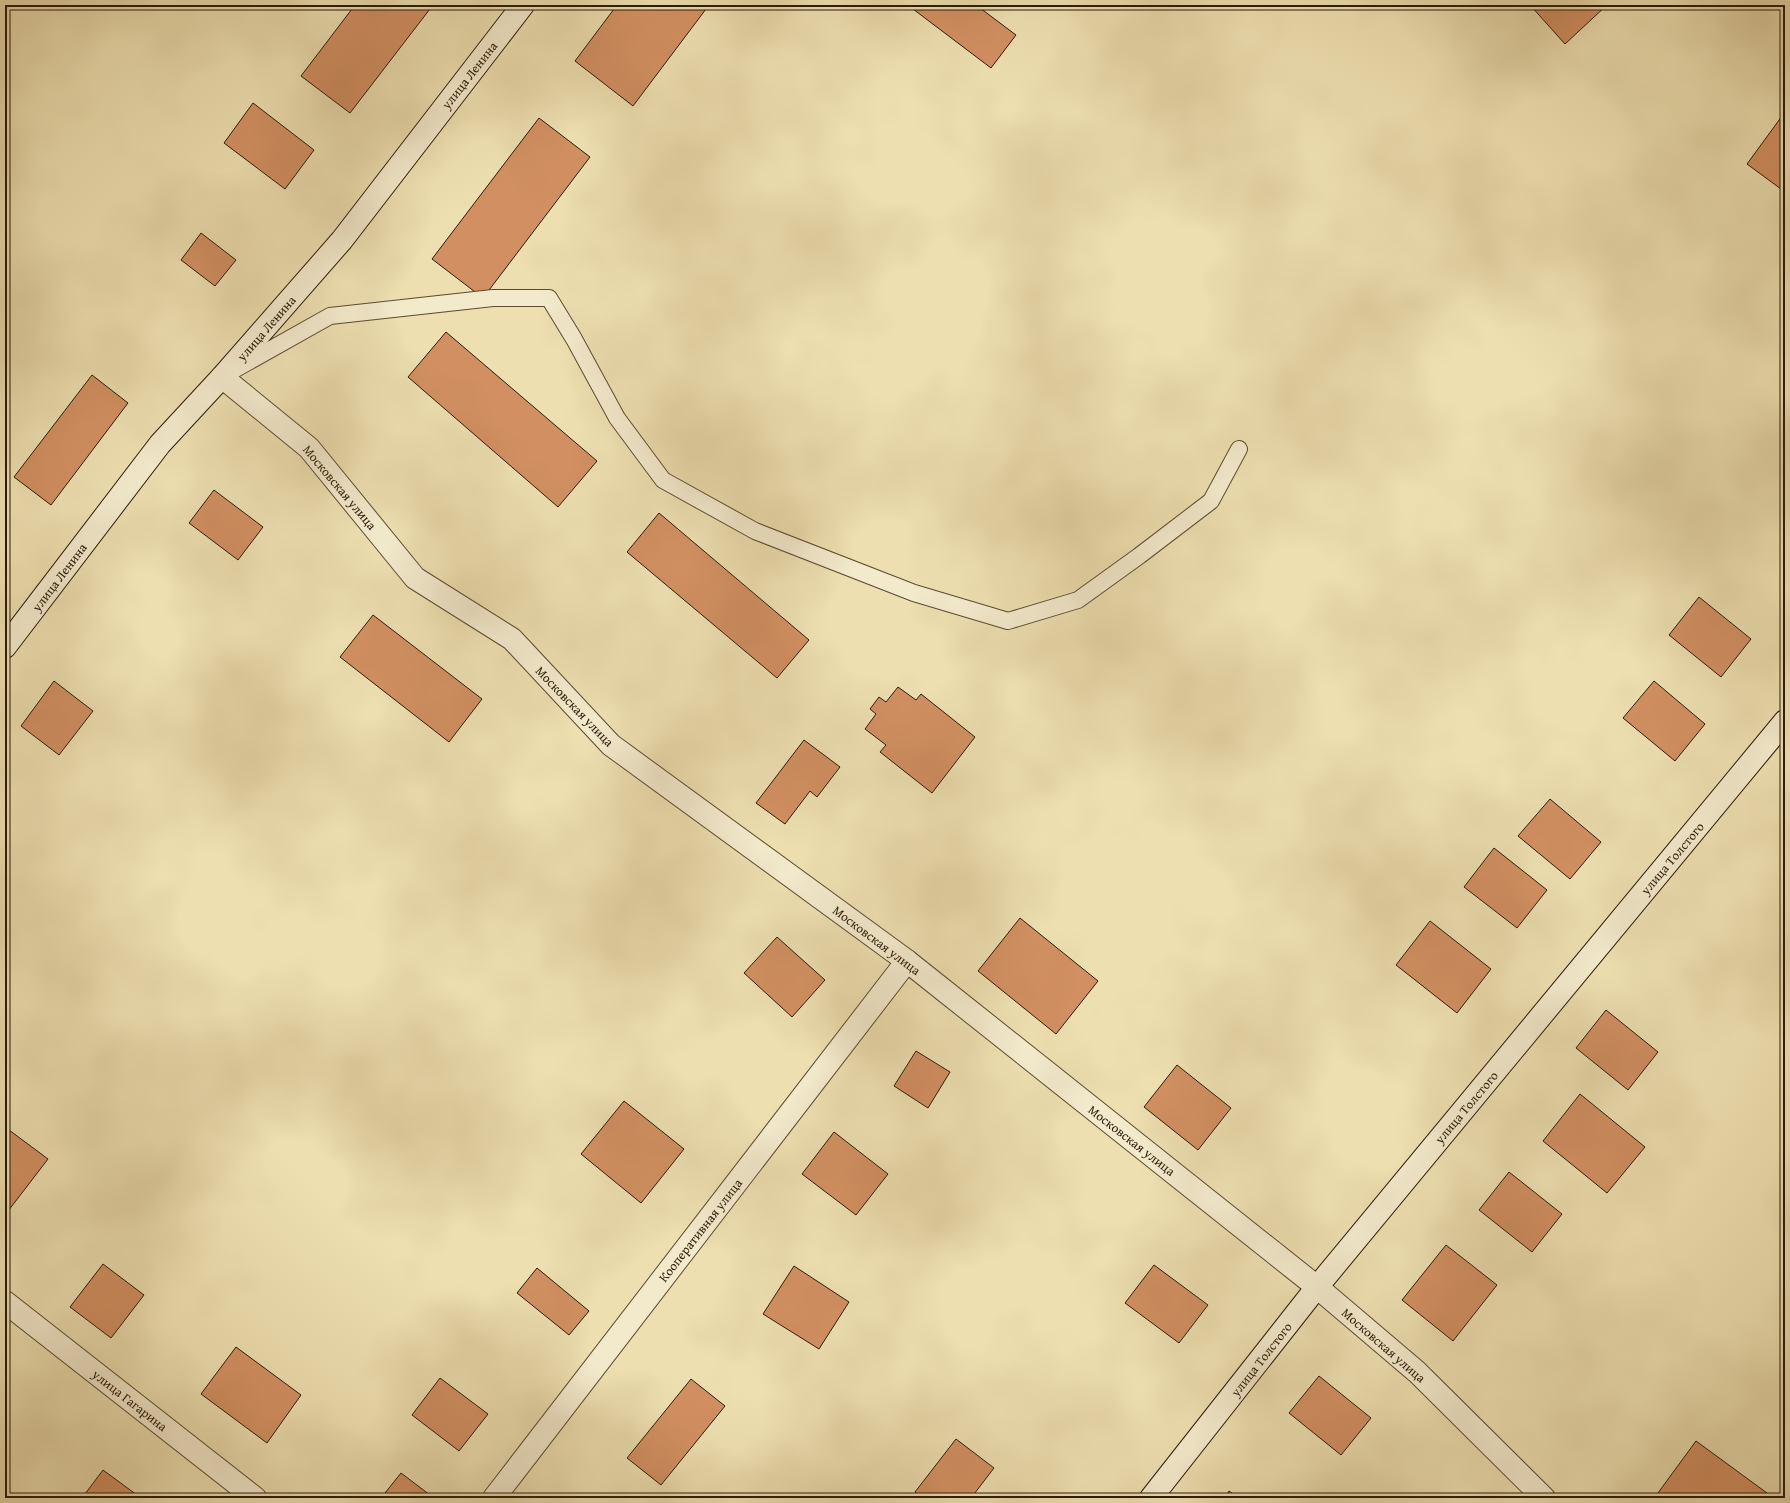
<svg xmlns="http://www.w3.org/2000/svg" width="1790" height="1503" viewBox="0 0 1790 1503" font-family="'Gentium Book Plus',serif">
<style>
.building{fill:#d29062;stroke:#2b1a06}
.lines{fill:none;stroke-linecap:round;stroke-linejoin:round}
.lane-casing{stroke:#5c4b30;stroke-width:18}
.street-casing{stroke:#5c4b30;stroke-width:24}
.secondary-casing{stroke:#2b1a06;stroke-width:24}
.lane{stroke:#f3eacc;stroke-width:16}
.street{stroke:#f3eacc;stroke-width:22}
.secondary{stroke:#f3eacc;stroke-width:22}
.labels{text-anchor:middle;stroke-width:3.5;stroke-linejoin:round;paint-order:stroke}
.street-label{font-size:13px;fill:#2b1a06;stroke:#f3eacc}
</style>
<rect width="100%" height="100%" fill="#eddfb0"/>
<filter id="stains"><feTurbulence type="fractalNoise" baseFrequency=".005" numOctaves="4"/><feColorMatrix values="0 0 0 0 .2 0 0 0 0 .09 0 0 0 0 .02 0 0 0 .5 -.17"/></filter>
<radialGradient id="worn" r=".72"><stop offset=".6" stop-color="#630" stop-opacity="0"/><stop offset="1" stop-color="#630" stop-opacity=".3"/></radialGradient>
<g class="building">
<path d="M 355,5 L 433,5 L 350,113 L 301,76 Z"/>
<path d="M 617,5 L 709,5 L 633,106 L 575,61 Z"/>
<path d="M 976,5 L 1016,35 L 991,68 L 909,6 Z"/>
<path d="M 1530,5 L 1607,5 L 1565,44 Z"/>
<path d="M 253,103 L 314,150 L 285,189 L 224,143 Z"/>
<path d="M 1785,112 L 1785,192 L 1747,164 Z"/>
<path d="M 539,118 L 590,157 L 483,298 L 432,259 Z"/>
<path d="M 201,233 L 236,260 L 215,286 L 181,260 Z"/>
<path d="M 446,332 L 597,461 L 558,507 L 408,377 Z"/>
<path d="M 92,375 L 128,403 L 51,505 L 14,477 Z"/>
<path d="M 214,490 L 263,527 L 238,560 L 189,523 Z"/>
<path d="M 659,513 L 809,640 L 777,678 L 627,552 Z"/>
<path d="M 1699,597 L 1751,639 L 1721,677 L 1669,635 Z"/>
<path d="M 373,615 L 482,699 L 449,742 L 340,657 Z"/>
<path d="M 54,681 L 93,711 L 59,755 L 21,726 Z"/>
<path d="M 1654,681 L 1705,724 L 1675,761 L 1623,718 Z"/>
<path d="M 898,687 L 916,700 L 921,694 L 975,737 L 932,793 L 880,752 L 886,745 L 865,729 L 876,714 L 870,709 L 879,697 L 886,702 Z"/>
<path d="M 804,740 L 840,767 L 817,797 L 810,791 L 785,824 L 756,803 Z"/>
<path d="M 1550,799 L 1601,842 L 1570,879 L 1518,836 Z"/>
<path d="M 1494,848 L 1547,890 L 1517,928 L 1464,887 Z"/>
<path d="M 1020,918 L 1098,981 L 1056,1034 L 978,971 Z"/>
<path d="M 1430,921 L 1491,969 L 1457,1013 L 1396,965 Z"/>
<path d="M 777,937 L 825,980 L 792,1017 L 744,973 Z"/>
<path d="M 1606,1010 L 1658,1052 L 1628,1090 L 1576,1048 Z"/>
<path d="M 916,1051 L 950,1072 L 928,1108 L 894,1086 Z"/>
<path d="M 1177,1065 L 1231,1108 L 1198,1150 L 1144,1107 Z"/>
<path d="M 1580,1094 L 1645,1147 L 1607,1193 L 1543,1141 Z"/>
<path d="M 624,1101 L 684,1149 L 641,1203 L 581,1154 Z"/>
<path d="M 5,1127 L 48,1159 L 5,1215 Z"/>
<path d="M 834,1132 L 888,1174 L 856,1215 L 802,1174 Z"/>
<path d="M 1509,1172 L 1562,1214 L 1532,1252 L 1479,1210 Z"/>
<path d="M 1446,1245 L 1497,1285 L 1453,1341 L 1402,1300 Z"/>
<path d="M 103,1264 L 144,1295 L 111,1338 L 70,1307 Z"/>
<path d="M 1154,1265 L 1208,1305 L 1179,1343 L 1125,1303 Z"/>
<path d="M 794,1266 L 849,1302 L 819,1349 L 763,1314 Z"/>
<path d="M 537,1268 L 589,1311 L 569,1335 L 517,1293 Z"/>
<path d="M 236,1347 L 301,1395 L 267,1443 L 201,1394 Z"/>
<path d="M 1319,1376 L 1371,1418 L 1341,1455 L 1289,1413 Z"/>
<path d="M 440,1378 L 488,1414 L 459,1451 L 412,1415 Z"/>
<path d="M 691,1379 L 725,1406 L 661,1485 L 627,1458 Z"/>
<path d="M 956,1439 L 994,1468 L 971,1498 L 923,1498 L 915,1492 Z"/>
<path d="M 1696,1441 L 1767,1493 L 1763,1498 L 1655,1497 Z"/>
<path d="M 1785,1449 L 1785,1458 L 1781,1455 Z"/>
<path d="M 103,1470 L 141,1498 L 82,1498 Z"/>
<path d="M 401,1473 L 434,1498 L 381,1498 Z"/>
<path d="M 1229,1491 L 1239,1498 L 1224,1498 Z"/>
</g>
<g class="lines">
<g class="lane-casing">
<path id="lane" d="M 232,371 L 330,316 L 493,298 L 549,298 L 574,339 L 617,418 L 663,480 L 755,531 L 914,593 L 1008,621 L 1078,600 L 1139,556 L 1211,501 L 1239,449"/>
</g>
<g class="street-casing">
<g id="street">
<path d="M 222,377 L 309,448 L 415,578 L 512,639 L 611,745 L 907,961 L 1317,1287 L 1417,1372 L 1544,1498"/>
<path d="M 5,1302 L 255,1498"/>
<path d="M 494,1498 L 907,961"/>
</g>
</g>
<g class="secondary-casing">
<g id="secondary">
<path d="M 5,647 L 160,444 L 222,377 L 342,240 L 523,5"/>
<path d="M 1151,1498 L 1317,1287 L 1785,721"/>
</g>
</g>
<use href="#lane" class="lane"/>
<use href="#street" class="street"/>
<use href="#secondary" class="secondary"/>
</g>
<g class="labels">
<g class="street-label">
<text transform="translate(469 75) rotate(-52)" y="5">улица Ленина</text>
<text transform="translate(266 328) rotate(-49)" y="5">улица Ленина</text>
<text transform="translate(340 487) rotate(50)" y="5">Московская улица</text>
<text transform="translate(59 577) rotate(-53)" y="5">улица Ленина</text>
<text transform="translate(575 706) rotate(46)" y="5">Московская улица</text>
<text transform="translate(1672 858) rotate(-50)" y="5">улица Толстого</text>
<text transform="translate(877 940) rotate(37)" y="5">Московская улица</text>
<text transform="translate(1466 1107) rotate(-50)" y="5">улица Толстого</text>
<text transform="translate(1132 1140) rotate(38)" y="5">Московская улица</text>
<text transform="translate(700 1230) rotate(-52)" y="5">Кооперативная улица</text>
<text transform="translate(1384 1345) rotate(41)" y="5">Московская улица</text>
<text transform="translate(1261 1359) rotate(-52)" y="5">улица Толстого</text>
<text transform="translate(130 1400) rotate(38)" y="5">улица Гагарина</text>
</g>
</g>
<rect width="1790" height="1503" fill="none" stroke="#eddfb0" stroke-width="20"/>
<rect x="6" y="6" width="1778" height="1491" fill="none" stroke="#2b1a06" stroke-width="2"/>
<rect x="10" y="10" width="1770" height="1483" fill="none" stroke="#2b1a06"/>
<rect width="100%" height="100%" filter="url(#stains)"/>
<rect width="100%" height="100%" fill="url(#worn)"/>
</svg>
